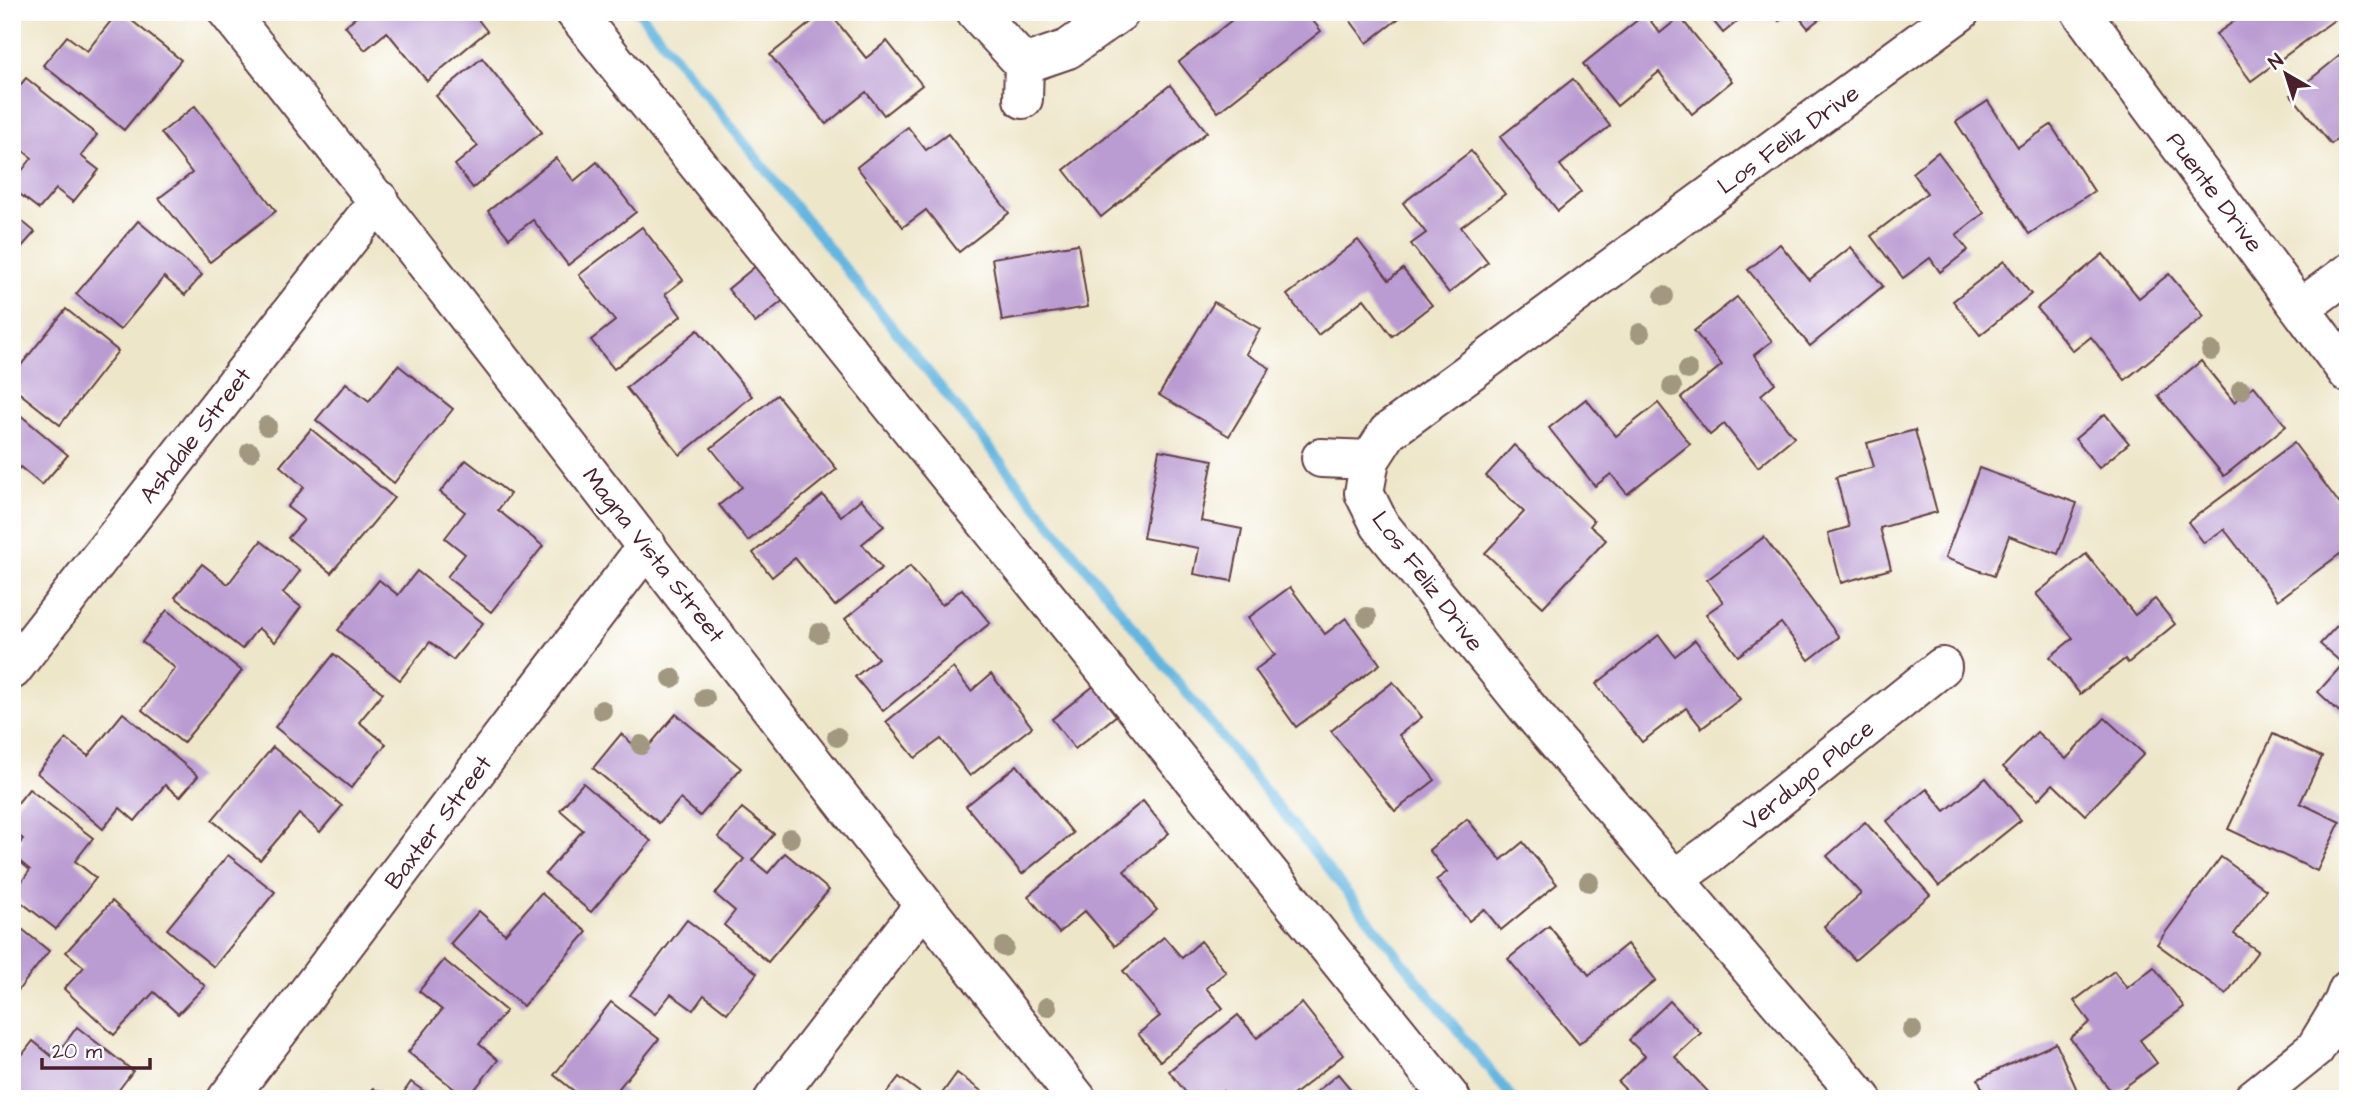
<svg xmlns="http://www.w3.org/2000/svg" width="2360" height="1111" viewBox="0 0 2360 1111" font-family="'Architects Daughter',sans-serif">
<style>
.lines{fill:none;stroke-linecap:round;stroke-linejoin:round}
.stream{stroke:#64b6e0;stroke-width:10}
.building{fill:#ba9bd2}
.minor-casing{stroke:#633d43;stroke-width:42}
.minor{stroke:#fff;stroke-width:38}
.tree{fill:#a29880}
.labels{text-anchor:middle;stroke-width:5;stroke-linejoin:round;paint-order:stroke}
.street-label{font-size:24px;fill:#4a1f2b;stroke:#fff}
</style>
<rect width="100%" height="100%" fill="#fff"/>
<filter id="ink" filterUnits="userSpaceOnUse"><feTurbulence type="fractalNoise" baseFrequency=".0143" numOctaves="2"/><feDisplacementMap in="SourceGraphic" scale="14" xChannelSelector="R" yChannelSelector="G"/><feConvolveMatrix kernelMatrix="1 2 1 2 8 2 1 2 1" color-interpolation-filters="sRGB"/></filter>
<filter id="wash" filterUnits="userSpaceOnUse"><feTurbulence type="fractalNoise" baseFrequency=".00686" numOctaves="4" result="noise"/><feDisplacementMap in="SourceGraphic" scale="28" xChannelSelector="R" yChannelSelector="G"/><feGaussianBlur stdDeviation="1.57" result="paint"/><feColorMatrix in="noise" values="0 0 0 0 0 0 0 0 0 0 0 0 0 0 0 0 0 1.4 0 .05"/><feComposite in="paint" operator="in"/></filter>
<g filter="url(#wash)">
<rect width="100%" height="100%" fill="#eee6c9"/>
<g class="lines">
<path class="stream" d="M 639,12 L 1513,1099"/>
</g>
<g id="blocks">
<g class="building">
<path d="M 118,12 L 121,12 L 181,60 L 124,130 L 43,65 L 67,36 L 87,51 Z"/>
<path d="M 362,12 L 440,12 L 446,19 L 453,12 L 472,12 L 487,31 L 427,81 L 387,32 L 365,50 L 345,26 Z"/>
<path d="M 824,12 L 829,12 L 866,58 L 887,41 L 922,85 L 884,115 L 866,92 L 826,124 L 770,55 Z"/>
<path d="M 1242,12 L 1306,12 L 1321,31 L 1218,112 L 1179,62 Z"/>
<path d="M 1344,12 L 1407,12 L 1367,43 Z"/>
<path d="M 1706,12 L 1749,12 L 1723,33 Z"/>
<path d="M 1771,12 L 1790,12 L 1779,21 Z"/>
<path d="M 1795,12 L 1828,12 L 1808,28 Z"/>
<path d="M 2235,12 L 2345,12 L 2251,81 L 2216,34 L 2239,18 Z"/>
<path d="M 1645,14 L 1660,33 L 1680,17 L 1732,81 L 1692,114 L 1659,72 L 1617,106 L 1583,64 Z"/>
<path d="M 2348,49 L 2348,131 L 2331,144 L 2291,95 Z"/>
<path d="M 482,58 L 542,132 L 473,188 L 455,165 L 478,146 L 436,96 Z"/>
<path d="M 26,78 L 97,135 L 81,156 L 99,170 L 73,202 L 56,189 L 39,209 L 12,188 L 12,183 L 32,158 L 12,142 L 12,95 Z"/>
<path d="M 1573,79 L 1610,126 L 1560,165 L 1581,192 L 1558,211 L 1500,137 Z"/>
<path d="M 1170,85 L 1207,132 L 1101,217 L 1064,170 Z"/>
<path d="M 1988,101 L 2018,147 L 2051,125 L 2094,191 L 2029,234 L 1956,122 Z"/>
<path d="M 195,106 L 276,211 L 210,262 L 159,198 L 192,173 L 161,133 Z"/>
<path d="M 908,127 L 926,150 L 948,134 L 1009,213 L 959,252 L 926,210 L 903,227 L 857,167 Z"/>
<path d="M 1471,151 L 1505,194 L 1461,227 L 1488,262 L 1449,293 L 1411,244 L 1426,233 L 1403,203 Z"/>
<path d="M 1938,152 L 1984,213 L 1956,235 L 1968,250 L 1940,272 L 1930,258 L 1903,278 L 1871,236 L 1927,193 L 1912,173 Z"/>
<path d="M 556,158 L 574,181 L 597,162 L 636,212 L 568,265 L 533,220 L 509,238 L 488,211 Z"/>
<path d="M 12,213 L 35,232 L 12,258 Z"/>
<path d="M 138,221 L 202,275 L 185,295 L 164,277 L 120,330 L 76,294 Z"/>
<path d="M 642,227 L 683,280 L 665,294 L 681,316 L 614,369 L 591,340 L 615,321 L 579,275 Z"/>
<path d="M 1358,240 L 1389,280 L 1403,269 L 1432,305 L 1392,336 L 1364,299 L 1318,335 L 1287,295 Z"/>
<path d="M 1078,244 L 1088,307 L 1002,321 L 992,258 Z"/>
<path d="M 1780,244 L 1809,280 L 1851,247 L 1883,286 L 1810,346 L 1748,270 Z"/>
<path d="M 2103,254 L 2139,298 L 2169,274 L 2204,316 L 2125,380 L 2091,337 L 2073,351 L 2037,308 Z"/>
<path d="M 2004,261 L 2031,294 L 1980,335 L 1953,301 Z"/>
<path d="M 757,265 L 785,299 L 755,323 L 728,289 Z"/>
<path d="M 1737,297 L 1772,341 L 1754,355 L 1775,383 L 1761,395 L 1794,437 L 1758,467 L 1724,424 L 1710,435 L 1681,398 L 1722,365 L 1694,331 Z"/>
<path d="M 1214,302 L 1260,329 L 1246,354 L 1270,368 L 1229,436 L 1159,395 Z"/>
<path d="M 66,309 L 118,351 L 60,425 L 12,387 L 12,376 Z"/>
<path d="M 698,330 L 752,396 L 680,455 L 626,388 Z"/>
<path d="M 2201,361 L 2234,402 L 2254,386 L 2286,426 L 2224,476 L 2158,396 Z"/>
<path d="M 398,365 L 453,409 L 394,483 L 316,420 L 346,383 L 369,401 Z"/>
<path d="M 777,395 L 837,469 L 748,541 L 719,505 L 742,487 L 711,448 Z"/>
<path d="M 1586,399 L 1616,436 L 1658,403 L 1690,444 L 1627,494 L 1611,474 L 1595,486 L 1549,428 Z"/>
<path d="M 12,408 L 68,455 L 42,485 L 20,467 L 12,476 Z"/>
<path d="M 2105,414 L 2129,443 L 2099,468 L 2075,439 Z"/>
<path d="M 311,429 L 394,498 L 331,573 L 288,538 L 304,520 L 287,507 L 304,487 L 280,466 Z"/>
<path d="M 1915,430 L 1937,512 L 1880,528 L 1891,569 L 1841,583 L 1828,533 L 1849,527 L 1836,477 L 1874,467 L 1867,443 Z"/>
<path d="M 2294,443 L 2348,515 L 2348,548 L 2278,600 L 2224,529 L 2204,543 L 2188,522 Z"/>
<path d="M 1514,445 L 1594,521 L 1590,526 L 1606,540 L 1543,607 L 1485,553 L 1524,512 L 1486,476 Z"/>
<path d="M 1159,450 L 1213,460 L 1201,521 L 1242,529 L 1232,581 L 1194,574 L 1199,548 L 1143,538 Z"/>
<path d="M 466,460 L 510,494 L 498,510 L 543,546 L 491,612 L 447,577 L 465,554 L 445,538 L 465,512 L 440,492 Z"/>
<path d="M 1979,468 L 2077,503 L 2058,554 L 2009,536 L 1994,576 L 1945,558 Z"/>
<path d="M 823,495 L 841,516 L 861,499 L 884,526 L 862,544 L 882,568 L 835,606 L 795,558 L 772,577 L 753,553 Z"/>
<path d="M 1764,537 L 1839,637 L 1809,660 L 1781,623 L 1738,656 L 1706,614 L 1723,602 L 1707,580 Z"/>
<path d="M 261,541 L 300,571 L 283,593 L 301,607 L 275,642 L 258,628 L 242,649 L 175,597 L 202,564 L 228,584 Z"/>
<path d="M 2086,554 L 2135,615 L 2155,599 L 2175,624 L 2128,663 L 2125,659 L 2080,694 L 2050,657 L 2073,638 L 2036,594 Z"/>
<path d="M 910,566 L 942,605 L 962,589 L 990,623 L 883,711 L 855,677 L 878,658 L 845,619 Z"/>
<path d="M 417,571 L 483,623 L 453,660 L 430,642 L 400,680 L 338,630 L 379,580 L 398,595 Z"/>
<path d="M 1290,587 L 1325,634 L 1346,618 L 1380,664 L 1296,727 L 1255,670 L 1275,655 L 1248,618 Z"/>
<path d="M 167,610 L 242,671 L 183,743 L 142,710 L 175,668 L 142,642 Z"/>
<path d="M 2348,614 L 2348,720 L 2318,692 L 2343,664 L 2320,644 Z"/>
<path d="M 1659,635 L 1675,656 L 1695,640 L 1740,699 L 1702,728 L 1686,708 L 1642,742 L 1596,684 Z"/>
<path d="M 334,654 L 383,693 L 359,722 L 386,744 L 351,788 L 275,727 Z"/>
<path d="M 953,668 L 971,691 L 991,674 L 1032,727 L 970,776 L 941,739 L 915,758 L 886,722 Z"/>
<path d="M 1393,682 L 1422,717 L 1399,735 L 1435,780 L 1395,811 L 1331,731 Z"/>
<path d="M 1095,685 L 1118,714 L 1075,749 L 1052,719 Z"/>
<path d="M 123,713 L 198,776 L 180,797 L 165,785 L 135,821 L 120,808 L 103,829 L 37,773 L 66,739 L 88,756 Z"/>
<path d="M 676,714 L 741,768 L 700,816 L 680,799 L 659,823 L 593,768 L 621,734 L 643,753 Z"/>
<path d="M 2105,718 L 2144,754 L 2085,815 L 2053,784 L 2038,800 L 2003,767 L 2037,732 L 2066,759 Z"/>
<path d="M 2273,734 L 2322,757 L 2300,803 L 2340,822 L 2317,871 L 2228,829 Z"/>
<path d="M 273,747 L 342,806 L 320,832 L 299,814 L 260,860 L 212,820 Z"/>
<path d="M 1017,765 L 1073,833 L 1022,874 L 966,806 Z"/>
<path d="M 1986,778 L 2021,820 L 1939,886 L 1887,821 L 1927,789 L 1945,811 Z"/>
<path d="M 583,783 L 651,841 L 591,912 L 545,874 L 583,830 L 560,810 Z"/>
<path d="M 29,789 L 93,838 L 75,861 L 96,878 L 56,929 L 12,895 L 30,870 L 12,855 L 23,839 L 12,831 L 12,810 Z"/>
<path d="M 1143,801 L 1169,833 L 1124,871 L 1157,910 L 1115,946 L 1085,911 L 1059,933 L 1028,896 Z"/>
<path d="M 742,808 L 774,834 L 752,860 L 768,873 L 785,853 L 829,890 L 768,962 L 724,925 L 735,911 L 715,894 L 744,859 L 718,837 Z"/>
<path d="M 1467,819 L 1501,860 L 1523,842 L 1557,884 L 1501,930 L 1484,909 L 1469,921 L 1436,880 L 1447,872 L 1429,850 Z"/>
<path d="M 1865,822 L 1930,895 L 1855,960 L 1824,926 L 1861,894 L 1827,856 Z"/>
<path d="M 228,855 L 275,892 L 214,967 L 167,929 Z"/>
<path d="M 2221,857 L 2266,890 L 2234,934 L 2258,951 L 2226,994 L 2157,944 Z"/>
<path d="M 541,893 L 587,932 L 523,1006 L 450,944 L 479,911 L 505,934 Z"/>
<path d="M 112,901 L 205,986 L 178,1014 L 154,992 L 114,1035 L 64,989 L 84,967 L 66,952 Z"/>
<path d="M 687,920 L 757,973 L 727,1013 L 704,995 L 693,1010 L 671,994 L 655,1014 L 630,995 Z"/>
<path d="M 12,921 L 49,951 L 12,998 Z"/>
<path d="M 1549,926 L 1589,975 L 1627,944 L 1656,980 L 1579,1044 L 1508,959 Z"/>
<path d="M 1164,937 L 1182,958 L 1201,941 L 1226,972 L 1206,988 L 1223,1008 L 1160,1061 L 1138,1034 L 1160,1016 L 1123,971 Z"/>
<path d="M 444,960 L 506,1011 L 479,1044 L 498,1060 L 467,1099 L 408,1052 L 442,1010 L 419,991 Z"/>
<path d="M 2154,967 L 2184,1007 L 2140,1040 L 2157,1063 L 2114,1095 L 2070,1038 L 2090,1022 L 2074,1001 L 2114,971 L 2127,988 Z"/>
<path d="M 1670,1001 L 1701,1033 L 1675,1057 L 1715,1099 L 1630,1099 L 1632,1096 L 1618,1082 L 1645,1056 L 1629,1040 Z"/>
<path d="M 611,1002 L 659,1039 L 619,1088 L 633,1099 L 584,1099 L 554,1075 Z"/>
<path d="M 1302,1003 L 1343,1055 L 1288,1099 L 1229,1099 L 1223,1091 L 1213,1099 L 1191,1099 L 1169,1071 L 1238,1015 L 1257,1038 Z"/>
<path d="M 77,1027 L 133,1071 L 112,1099 L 12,1099 L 12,1068 L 33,1041 L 54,1058 Z"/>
<path d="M 2056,1043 L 2081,1099 L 1987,1099 L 1978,1079 Z"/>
<path d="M 957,1073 L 992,1099 L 938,1099 Z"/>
<path d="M 1338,1074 L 1359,1099 L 1308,1099 Z"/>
<path d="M 899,1077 L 928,1099 L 882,1099 Z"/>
<path d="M 411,1082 L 435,1099 L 399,1099 Z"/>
<path d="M 373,1088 L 388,1099 L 365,1099 Z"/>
</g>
</g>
</g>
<g filter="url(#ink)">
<use href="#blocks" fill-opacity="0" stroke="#633d43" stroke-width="2"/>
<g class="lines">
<g class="minor-casing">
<g id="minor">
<path d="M 228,12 C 515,371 790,739 1077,1099"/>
<path d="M 575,12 L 1451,1099"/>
<path d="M 976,12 L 1024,64 L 1068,49 L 1120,12"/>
<path d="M 2081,12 L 2348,373"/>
<path d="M 1023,99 L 1024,64"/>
<path d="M 2301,308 L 2348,273"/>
<path d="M 1321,458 L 1370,460"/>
<path d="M 12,670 L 379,200"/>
<path d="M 1673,880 L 1708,855 L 1942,667"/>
<path d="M 227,1099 L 647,546"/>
<path d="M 774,1099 L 923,906"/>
<path d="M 1862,1099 L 1526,706 L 1380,525 L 1364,493 L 1370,460 L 1388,432 L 1960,12"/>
<path d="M 2253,1099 L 2315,1049 L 2343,1003 L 2348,990"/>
</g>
</g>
<use href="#minor" class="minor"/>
</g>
<g class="tree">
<circle cx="1664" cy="296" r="10"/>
<circle cx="1640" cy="333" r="10"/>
<circle cx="2211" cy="351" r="10"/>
<circle cx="1688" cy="370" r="10"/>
<circle cx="1672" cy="387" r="10"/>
<circle cx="2241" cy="390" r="10"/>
<circle cx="267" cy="426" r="10"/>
<circle cx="250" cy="452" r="10"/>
<circle cx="1367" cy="617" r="10"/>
<circle cx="819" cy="633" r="10"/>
<circle cx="672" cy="678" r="10"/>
<circle cx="705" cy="698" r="10"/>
<circle cx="602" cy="710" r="10"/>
<circle cx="837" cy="737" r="10"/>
<circle cx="641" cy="745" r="10"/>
<circle cx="790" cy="838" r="10"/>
<circle cx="1589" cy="882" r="10"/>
<circle cx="1004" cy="947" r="10"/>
<circle cx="1047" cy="1007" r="10"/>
<circle cx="1912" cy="1030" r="10"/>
</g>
</g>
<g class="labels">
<g class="street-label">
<text transform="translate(1788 139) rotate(-36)" y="8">Los Feliz Drive</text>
<text transform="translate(2215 192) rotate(53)" y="8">Puente Drive</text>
<text transform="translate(195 435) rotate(-52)" y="8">Ashdale Street</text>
<text transform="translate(654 555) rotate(52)" y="8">Magna Vista Street</text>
<text transform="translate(1428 581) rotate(53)" y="8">Los Feliz Drive</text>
<text transform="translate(1808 775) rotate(-39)" y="8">Verdugo Place</text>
<text transform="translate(438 822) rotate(-53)" y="8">Baxter Street</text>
</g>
</g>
<rect width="2360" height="1111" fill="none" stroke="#fff" stroke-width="42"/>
<g transform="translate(2286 74) rotate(321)" stroke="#ffffff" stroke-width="5" paint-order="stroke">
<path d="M0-5L12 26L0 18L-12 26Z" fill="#4a1f2b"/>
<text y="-10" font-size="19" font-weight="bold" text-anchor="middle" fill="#4a1f2b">N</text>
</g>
<path d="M42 1058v10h108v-10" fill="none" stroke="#4a1f2b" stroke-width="3.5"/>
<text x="52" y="1058" font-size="21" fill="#4a1f2b" stroke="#ffffff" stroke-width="5" paint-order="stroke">20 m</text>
</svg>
